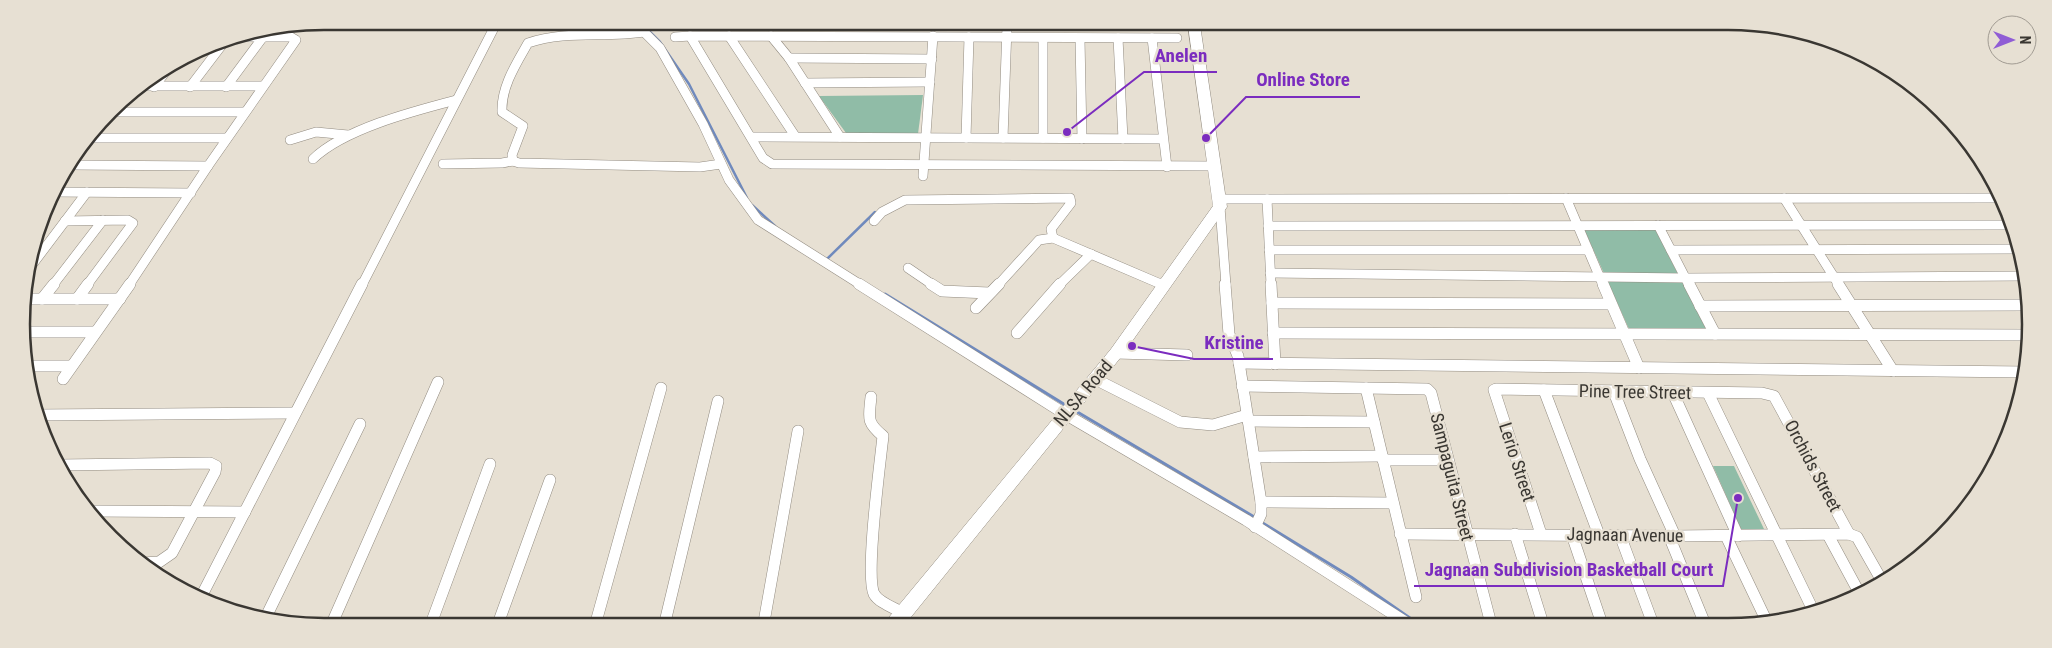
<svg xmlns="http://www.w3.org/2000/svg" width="2052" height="648" viewBox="0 0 2052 648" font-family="'Roboto Condensed',sans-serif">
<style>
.green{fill:#90bca7}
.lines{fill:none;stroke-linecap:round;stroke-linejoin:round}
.stream-far1{stroke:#708abd;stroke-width:2.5}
.stream{stroke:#708abd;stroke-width:3}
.street-far1-casing{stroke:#928b80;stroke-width:10}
.street-casing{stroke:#928b80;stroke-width:12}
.secondary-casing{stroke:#928b80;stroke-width:1}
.street-far1{stroke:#fff;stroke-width:9}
.street{stroke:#fff;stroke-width:11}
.secondary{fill:#fff;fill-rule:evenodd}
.labels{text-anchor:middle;stroke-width:5;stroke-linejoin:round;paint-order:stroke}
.street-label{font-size:18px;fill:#3a3732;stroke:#e7e0d3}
.rim{fill:none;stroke:#3a3732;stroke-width:2.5}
.leader{fill:none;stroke:#7b2cbf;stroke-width:2}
.callout-dot{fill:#7b2cbf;stroke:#e7e0d3;stroke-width:2}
.callout-label{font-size:19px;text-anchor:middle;font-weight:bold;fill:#7b2cbf;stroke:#e7e0d3;stroke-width:5;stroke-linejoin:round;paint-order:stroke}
</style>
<rect width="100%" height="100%" fill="#e7e0d3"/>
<g class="green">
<path d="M 923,95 L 918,134 L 846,133 L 819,96 Z"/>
<path d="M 1584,229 L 1655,229 L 1706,329 L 1629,329 Z"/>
<path d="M 1713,466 L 1734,466 L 1764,529 L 1741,529 Z"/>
</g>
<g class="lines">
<g class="stream-far1">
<path d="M 641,23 L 660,42 L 689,84 L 747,198"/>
<path d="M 752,205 L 775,226"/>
<path d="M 827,259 L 875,212"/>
</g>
<g class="stream">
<path d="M 885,294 L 1067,406"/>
<path d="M 1074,410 L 1256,518"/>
<path d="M 1261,522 L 1351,577 L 1417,623"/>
</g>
<g class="street-far1-casing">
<g id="street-far1">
<path d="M 635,23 L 660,48 L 703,124 L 729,180 L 758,220 L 861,285"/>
<path d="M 644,32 C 605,38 566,30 528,43 C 516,64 501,87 502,112 L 523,126 L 512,155 L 513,161 L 519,163 L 700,167 L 721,164"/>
<path d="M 729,36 L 795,136"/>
<path d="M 771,36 L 789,58 L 840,137"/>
<path d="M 675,37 L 690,36"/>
<path d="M 1043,38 L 1043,138"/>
<path d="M 1118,38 L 1123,139"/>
<path d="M 1152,38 L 1167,167"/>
<path d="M 1177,38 L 690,36 L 763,158 L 772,164 L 1215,166"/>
<path d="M 1080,39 L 1082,139"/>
<path d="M 789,58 L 932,59"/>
<path d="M 805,83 L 930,82"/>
<path d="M 141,86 L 263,86"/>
<path d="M 154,87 L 167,70"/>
<path d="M 190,87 L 225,41"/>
<path d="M 226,87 L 263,37"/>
<path d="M 113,112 L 244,112"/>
<path d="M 752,137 L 1163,139"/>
<path d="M 92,138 L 227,138"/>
<path d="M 966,138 L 969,37"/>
<path d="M 1003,138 L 1007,27"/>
<path d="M 290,140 L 316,132 L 348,135"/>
<path d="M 313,159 C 344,129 414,111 456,100"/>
<path d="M 443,164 L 502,163 L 513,161"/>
<path d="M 72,165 L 208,166"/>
<path d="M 923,176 L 933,36"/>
<path d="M 52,192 L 191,193"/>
<path d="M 1566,198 L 1603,285"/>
<path d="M 1784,198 L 1839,285"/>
<path d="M 1219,199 L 1997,198"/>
<path d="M 1267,199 L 1271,285"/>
<path d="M 1220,207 L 1226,285"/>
<path d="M 65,221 L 128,220 L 133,223 L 87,285"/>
<path d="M 874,221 L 882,212 L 905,200 L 1070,198 L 1071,203 L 1051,229 L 1053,238"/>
<path d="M 1658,225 L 1689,285"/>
<path d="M 1268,226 L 2008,225"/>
<path d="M 1269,250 L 1588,250"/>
<path d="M 1671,250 L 2018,249"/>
<path d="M 908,268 L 933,285"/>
<path d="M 29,269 L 87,192"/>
<path d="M 1270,273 L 1685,278 L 2025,276"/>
<path d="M 53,285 L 103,220"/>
<path d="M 129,285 L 208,166 L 296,40 L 291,37 L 244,37"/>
<path d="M 362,285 L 497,22"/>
<path d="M 998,285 L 1039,240 L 1053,238 L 1163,285"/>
<path d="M 1059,285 L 1091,254"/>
</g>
</g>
<g class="street-casing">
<g id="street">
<path d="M 859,284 L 1065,414 L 1246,520 L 1407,623"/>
<path d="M 931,284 L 942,291 L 989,293"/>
<path d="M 1161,284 L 1164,285"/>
<path d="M 1225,284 L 1229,334 L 1238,356 L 1261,502 L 1261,514 L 1255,527"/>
<path d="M 1271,284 L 1275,364"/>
<path d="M 1603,284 L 1639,368"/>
<path d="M 1689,284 L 1715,334"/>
<path d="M 1838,284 L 1893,371"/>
<path d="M 25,299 L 120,299"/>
<path d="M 42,299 L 54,284"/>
<path d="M 77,299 L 88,284"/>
<path d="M 1272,303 L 1611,304"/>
<path d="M 1700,306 L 2025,305"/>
<path d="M 976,308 L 999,284"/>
<path d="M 27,332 L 95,332"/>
<path d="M 1017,333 L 1060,284"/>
<path d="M 1273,333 L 2025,335"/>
<path d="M 1116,353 L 1187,355"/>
<path d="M 1239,363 L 2025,372"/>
<path d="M 29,366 L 71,366"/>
<path d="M 63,379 L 130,284"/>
<path d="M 1095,379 L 1180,422 L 1213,425 L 1247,415"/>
<path d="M 1242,386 L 1427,389 L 1431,393 L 1491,624"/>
<path d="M 1366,388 L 1416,597"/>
<path d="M 1544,390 L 1599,535"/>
<path d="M 1614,392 L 1640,459 L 1675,536"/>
<path d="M 1673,393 L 1738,536"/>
<path d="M 1708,393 L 1813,610"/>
<path d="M 871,397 C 869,418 866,422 883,436 C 880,464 865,575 874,594 C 879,603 895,608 903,613"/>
<path d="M 37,415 L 295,413"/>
<path d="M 1248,421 L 1374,422"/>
<path d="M 1254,457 L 1382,456"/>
<path d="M 1383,460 L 1447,460"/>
<path d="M 60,465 L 210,463 L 216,466 L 215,472 L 172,553 L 159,562 L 143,563"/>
<path d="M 1261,502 L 1393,503"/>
<path d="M 91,511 L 245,512"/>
<path d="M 1400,534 L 1675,536 L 1849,534 L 1857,537 L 1882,581"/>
<path d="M 1515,534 L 1543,624"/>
<path d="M 1541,534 L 1494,390 L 1496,389 L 1762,393 L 1774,396 L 1849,534"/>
<path d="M 1572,535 L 1602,624"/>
<path d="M 1620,535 L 1653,624"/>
<path d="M 1828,535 L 1861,596"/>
<path d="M 1669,536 L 1705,624"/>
<path d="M 1726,536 L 1768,624"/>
<path d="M 202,595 L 362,284"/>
<path d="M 264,621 L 360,424"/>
<path d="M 333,621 L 438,382"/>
<path d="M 432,621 L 490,464"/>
<path d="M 499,621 L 550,480"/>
<path d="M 596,622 L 661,388"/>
<path d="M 665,622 L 718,401"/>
<path d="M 764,622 L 798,431"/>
</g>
</g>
<g class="secondary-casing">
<path id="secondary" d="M 1188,25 L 1200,25 L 1227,207 L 1121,357 L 907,622 L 887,622 L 890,616 L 1111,349 L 1213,206 Z"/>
</g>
<use href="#street-far1" class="street-far1"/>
<use href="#street" class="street"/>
<use href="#secondary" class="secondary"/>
</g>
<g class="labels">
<g class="street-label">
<text transform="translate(1635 392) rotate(1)" y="6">Pine Tree Street</text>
<text transform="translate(1083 393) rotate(-50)" y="6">NLSA Road</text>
<text transform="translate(1517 462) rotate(72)" y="6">Lerio Street</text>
<text transform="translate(1813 466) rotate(62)" y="6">Orchids Street</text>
<text transform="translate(1452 477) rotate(76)" y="6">Sampaguita Street</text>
<text transform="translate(1625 535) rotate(1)" y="6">Jagnaan Avenue</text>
</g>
</g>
<path d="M0 0H2052V648H0ZM324 30H1728A294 294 0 0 1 2022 324V324A294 294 0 0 1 1728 618H324A294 294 0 0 1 30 324V324A294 294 0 0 1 324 30Z" fill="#e7e0d3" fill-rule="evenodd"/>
<path class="rim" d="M324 30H1728A294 294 0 0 1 2022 324V324A294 294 0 0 1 1728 618H324A294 294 0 0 1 30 324V324A294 294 0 0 1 324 30Z"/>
<path class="leader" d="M1067 132L1144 72H1217M1206 138L1246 97H1360M1132 346L1194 359H1273M1738 498L1723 586H1414"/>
<g class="callout-dot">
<circle cx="1067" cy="132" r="5"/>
<circle cx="1206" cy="138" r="5"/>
<circle cx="1132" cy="346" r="5"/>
<circle cx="1738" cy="498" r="5"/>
</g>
<g class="callout-label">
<text x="1181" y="62">Anelen</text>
<text x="1303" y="86">Online Store</text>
<text x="1234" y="349">Kristine</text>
<text x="1569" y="576">Jagnaan Subdivision Basketball Court</text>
</g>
<g transform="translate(2012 40) rotate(90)"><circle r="24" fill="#e7e0d3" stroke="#a29c93"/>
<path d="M0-4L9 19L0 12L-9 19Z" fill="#905dd5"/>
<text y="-8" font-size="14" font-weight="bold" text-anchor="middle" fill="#3a3732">N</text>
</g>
</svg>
